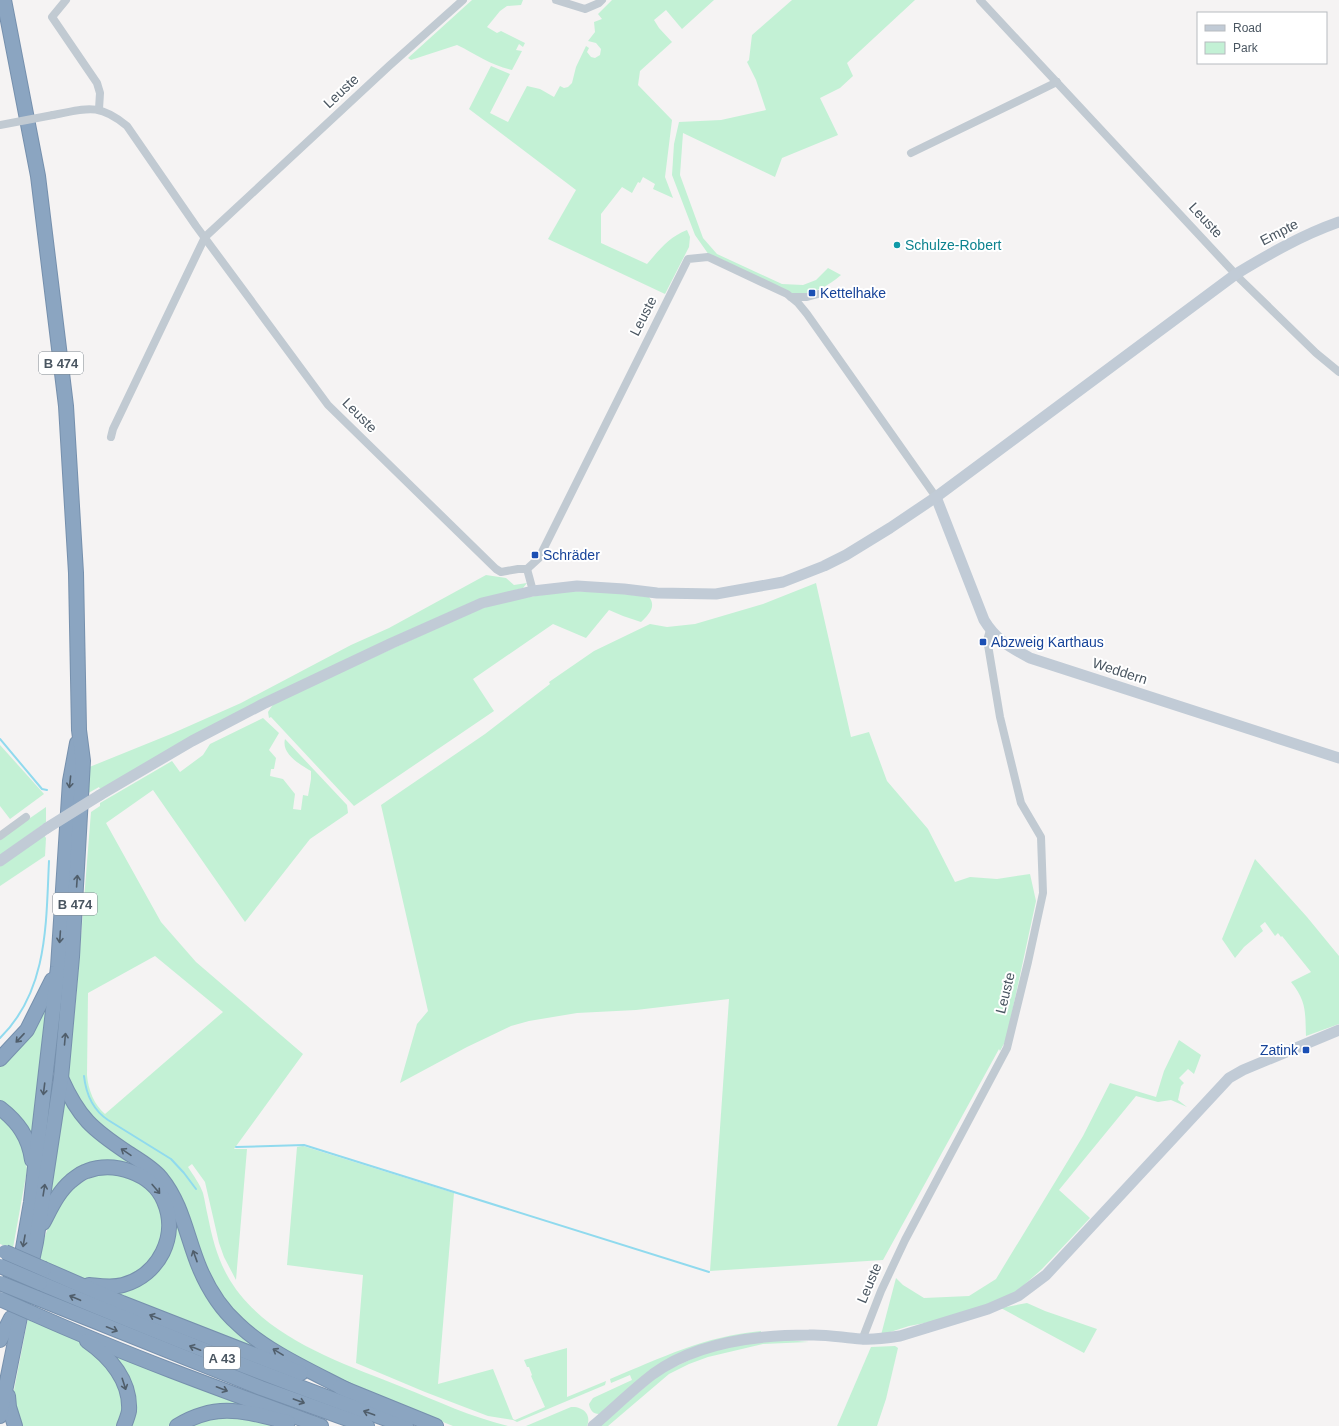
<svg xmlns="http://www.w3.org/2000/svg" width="1339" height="1426" viewBox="0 0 1339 1426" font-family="Helvetica,sans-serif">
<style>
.green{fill:#c3f1d5;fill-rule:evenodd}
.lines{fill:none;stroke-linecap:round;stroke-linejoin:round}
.stream{stroke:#90daee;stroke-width:2}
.highway-casing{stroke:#7690ad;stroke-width:16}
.street{stroke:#c1cad2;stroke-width:8}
.secondary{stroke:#c1cbd6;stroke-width:11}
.highway{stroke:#8ba5c1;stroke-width:14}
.highway-bridge-casing{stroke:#7690ad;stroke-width:16;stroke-linecap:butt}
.street-bridge{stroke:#c1cad2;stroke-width:8}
.secondary-bridge{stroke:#c1cbd6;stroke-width:11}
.highway-bridge{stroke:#8ba5c1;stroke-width:14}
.oneway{stroke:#505e6b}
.culture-dot{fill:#0f9aa8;stroke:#fff;stroke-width:1.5}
.transit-dot{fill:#1a4fb4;stroke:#fff;stroke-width:1.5}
.labels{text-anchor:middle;stroke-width:4;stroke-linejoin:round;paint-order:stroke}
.shield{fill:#fff;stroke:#808990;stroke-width:1}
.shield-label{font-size:13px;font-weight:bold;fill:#4a5661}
.street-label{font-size:14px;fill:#4a5661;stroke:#fff}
.culture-label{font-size:14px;fill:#0d838f;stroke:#fff;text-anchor:start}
.transit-label{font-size:14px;fill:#164399;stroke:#fff;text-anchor:start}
</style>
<rect width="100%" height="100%" fill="#f5f3f3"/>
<g class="green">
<path d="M 472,0 L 523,0 L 521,5 L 507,6 L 500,11 L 487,27 L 497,33 L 501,31 L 525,43 L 523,47 L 519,44 L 516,50 L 522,51 L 512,70 C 492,66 476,54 457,45 L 411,60 L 408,58 Z"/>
<path d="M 612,0 L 714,0 L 682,29 L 666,10 L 654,20 L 659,28 L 672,42 L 640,71 L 638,85 L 672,120 L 665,177 L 673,198 L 653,189 L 655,184 L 643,177 L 640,183 L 638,182 L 632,193 L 622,187 L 601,214 L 601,243 L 647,264 C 659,250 669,237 687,230 L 690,237 L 689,247 L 665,294 L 548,239 L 576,190 L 469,109 L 491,66 L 510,74 L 490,113 L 508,122 L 527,86 L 540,89 L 554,97 L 560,86 L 564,88 L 568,87 L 572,83 L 576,67 L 586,46 L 589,48 L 587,52 L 591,57 L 595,58 L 600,55 L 601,49 L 596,43 L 588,41 L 595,32 L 594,22 L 602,19 L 598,14 Z"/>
<path d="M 792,0 L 915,0 L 847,63 L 853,76 L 840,88 L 820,98 L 838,135 L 782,158 L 775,177 L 683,133 L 680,175 L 703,238 L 717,254 L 782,284 L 803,285 L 816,280 L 828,268 L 841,275 C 826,288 808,297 789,293 L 709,255 L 695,235 L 672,175 L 674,144 L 679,122 L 721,120 L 766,110 L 756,80 L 747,62 L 749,60 L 752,35 Z"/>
<path d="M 486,575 L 506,578 L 514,585 L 527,583 L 523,588 L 486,598 L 100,789 L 99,787 L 85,795 L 87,768 L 171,734 L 241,703 L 351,645 L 389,628 Z"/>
<path d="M 816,583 L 851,737 L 869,732 L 887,781 L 928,829 L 955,882 L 970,877 L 997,879 L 1030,874 L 1036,901 L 1006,1040 L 1000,1051 L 999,1049 L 883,1260 L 710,1271 L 729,999 L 636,1010 L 577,1013 L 529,1021 L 511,1026 L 467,1047 L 400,1083 L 417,1024 L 428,1011 L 381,805 L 485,734 L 550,684 L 549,682 L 594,651 L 650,624 L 667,627 L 695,624 L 763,604 Z"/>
<path d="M 566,591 L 606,592 L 649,597 C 657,607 648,615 641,622 L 623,616 L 609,610 L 586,638 L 553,624 L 473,679 L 494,711 L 354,806 L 271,717 L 269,718 L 268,712 L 274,703 L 474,611 L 505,601 Z"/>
<path d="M 263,718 L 279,733 L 269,750 L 276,758 L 274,769 L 271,769 L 270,776 L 283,779 L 295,794 L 293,809 L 301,810 L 303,795 L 308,796 L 311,779 L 311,771 C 301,765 281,754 285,739 L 347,805 L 348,813 L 310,839 L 245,922 L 153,790 L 106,823 L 161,922 L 196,962 L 303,1054 L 234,1149 L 247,1149 L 236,1280 L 224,1257 L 219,1243 L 205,1182 L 192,1164 L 188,1167 C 193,1175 200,1184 203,1193 C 205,1201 206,1209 208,1217 C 212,1237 217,1257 227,1275 C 261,1337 340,1362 402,1387 C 437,1401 471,1417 508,1426 L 453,1426 L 400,1405 L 309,1366 L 242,1323 L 207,1275 L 183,1206 L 87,1116 L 70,1082 L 68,1073 L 76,999 L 91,812 L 100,806 L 100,803 L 172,761 L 180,772 L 203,755 L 210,744 ZM 155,956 L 223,1012 L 105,1114 C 94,1105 88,1089 87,1075 L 88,993 Z"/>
<path d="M 0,745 L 44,794 L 10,819 L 0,806 Z"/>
<path d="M 46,807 L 46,822 L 0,856 L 0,839 Z"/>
<path d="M 44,835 L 46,838 L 45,856 L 0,886 L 0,866 Z"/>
<path d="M 1255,859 L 1307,917 L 1339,956 L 1339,1024 L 1306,1036 C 1305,1012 1307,1002 1291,982 L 1311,972 L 1282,936 L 1281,937 L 1278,933 L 1275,936 L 1265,922 L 1260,926 L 1263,931 L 1244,947 L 1235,958 L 1222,939 Z"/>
<path d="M 49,1002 L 31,1137 L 0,1104 L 0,1063 Z"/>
<path d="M 1179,1040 L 1201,1055 L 1194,1074 L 1188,1069 L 1179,1078 L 1184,1083 L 1181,1086 L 1178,1100 L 1187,1107 L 1171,1100 L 1158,1102 L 1136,1096 L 1059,1190 L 1090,1218 L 1042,1269 L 1015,1293 L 987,1306 L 946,1319 L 909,1326 L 881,1335 L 896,1278 L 903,1285 L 924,1298 L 969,1296 L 996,1279 L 1083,1136 L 1110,1083 L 1156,1097 L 1164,1071 Z"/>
<path d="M 64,1098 L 144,1169 L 165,1190 L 195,1268 L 269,1353 L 112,1293 L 158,1269 L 167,1200 L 109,1164 L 48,1201 Z"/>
<path d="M 0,1115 L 15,1129 L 25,1154 L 27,1170 L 13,1248 L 12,1249 L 0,1244 Z"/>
<path d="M 303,1146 L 454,1193 L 438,1384 L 493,1369 L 513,1419 L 515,1420 L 545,1407 L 531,1376 L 532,1375 L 529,1367 L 527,1367 L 524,1360 L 567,1348 L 567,1397 L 606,1381 L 605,1385 L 517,1422 L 513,1420 L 488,1416 L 425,1392 L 356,1363 L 363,1275 L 287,1265 L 297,1147 Z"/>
<path d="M 103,1174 L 125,1175 L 145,1186 L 153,1194 L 159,1204 L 162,1214 L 164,1232 L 152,1262 L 129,1279 L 89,1281 L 79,1278 L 38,1259 C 49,1222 60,1183 103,1174 Z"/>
<path d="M 1027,1303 L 1045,1311 L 1097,1329 L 1084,1353 L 1001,1308 Z"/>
<path d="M 28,1318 L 60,1331 L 83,1344 L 107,1364 L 124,1398 L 120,1426 L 20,1426 L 14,1398 L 14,1390 Z"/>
<path d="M 761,1331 L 761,1334 L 698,1347 L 599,1414 C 593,1414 590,1410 589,1404 L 593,1398 L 632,1380 L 630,1375 L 611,1383 L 610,1379 C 661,1358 705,1336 761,1331 Z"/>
<path d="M 774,1339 L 809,1342 L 763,1344 L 708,1357 L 689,1364 L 669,1374 L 608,1426 L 599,1426 L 660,1374 L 708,1351 Z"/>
<path d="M 895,1346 L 898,1348 L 886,1399 L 877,1426 L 837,1426 L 871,1347 Z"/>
<path d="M 106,1347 L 265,1410 L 185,1417 L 168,1426 L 130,1426 Z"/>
<path d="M 571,1407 C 582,1406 592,1414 587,1426 L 526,1426 Z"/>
<path d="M 218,1415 L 288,1426 L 186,1426 Z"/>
</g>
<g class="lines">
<g class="stream">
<path d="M 0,739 L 42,789 L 47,790"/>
<path d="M 0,1038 C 48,991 46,924 49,861"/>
<path d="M 84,1076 C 86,1094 93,1110 108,1120 L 171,1159 L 184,1173 L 196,1189"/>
<path d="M 236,1147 L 304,1145 L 709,1272"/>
</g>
<g class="highway-casing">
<g id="highway">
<path d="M 0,1059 L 27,1030 L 52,980"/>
<path d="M 61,1078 C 79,1118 92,1129 128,1153 C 139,1160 153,1168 161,1178 C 183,1205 187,1239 200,1269 C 209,1290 221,1309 238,1324 C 267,1352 313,1372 349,1391"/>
<path d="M 0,1108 C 18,1122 29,1137 32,1160"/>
<path d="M 43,1223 C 51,1208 58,1192 71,1181 C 76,1177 82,1172 87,1171 C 114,1161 152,1173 164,1201 C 179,1236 159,1275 123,1285 C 112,1288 100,1286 89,1285"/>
<path d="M 44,1269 L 122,1303 L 301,1373"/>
<path d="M 40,1283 C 161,1334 282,1382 406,1426"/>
<path d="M 37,1298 L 261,1388 L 367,1426"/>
<path d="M 14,1300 L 31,1202 L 58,967 L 70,781 L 77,743"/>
<path d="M 34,1314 C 128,1356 225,1391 321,1426"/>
<path d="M 0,1340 L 11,1318"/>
<path d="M 87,1341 C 110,1357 131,1381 129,1411 C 128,1416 126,1421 124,1426"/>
<path d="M 340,1387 L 436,1426"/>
<path d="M 8,1396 L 9,1407 L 15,1426"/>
<path d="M 0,1416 L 20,1317 L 36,1242 L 61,1078 L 72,957 L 83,761 L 79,730 L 76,573 L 66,406 L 38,176 L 4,0"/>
<path d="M 177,1426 C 218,1401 246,1412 288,1422"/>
</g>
</g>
<g class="street">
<path d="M 66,0 L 52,17 L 97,83 L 100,93 L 99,109"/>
<path d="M 556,0 L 585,9 L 599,3 L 602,0"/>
<path d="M 980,0 L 1241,280 L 1316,353 L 1339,372"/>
<path d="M 53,115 C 86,109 98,102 127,126 L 196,226 L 328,405 L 496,569 L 501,572 L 518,569 L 527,569 L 539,558 L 688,259 L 708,257 L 787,294 L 798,303 L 807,314 L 936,497"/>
<path d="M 911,153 L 1057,82"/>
<path d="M 791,297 L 807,297 L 818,294"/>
<path d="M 111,437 L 113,429 L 205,237 L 389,66 L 463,0"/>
<path d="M 527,569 L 533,591"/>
<path d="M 0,836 L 26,817"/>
<path d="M 862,1340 L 881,1291 L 905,1240 L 1007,1048 L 1028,962 L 1043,893 L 1041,837 L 1021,803 L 1000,717 L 988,645 L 988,637 L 990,630"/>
</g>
<g class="secondary">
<path d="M 936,497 L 984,620 C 996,640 1010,647 1030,658 L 1339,758"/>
<path d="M 100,795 L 192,741 L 263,704 L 392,643 L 482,603 L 533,591 L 577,586 L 624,589 L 657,593 L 716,594 L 783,582 L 824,566 L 846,555 L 890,528 L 936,497 L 1236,274 C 1269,254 1302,235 1339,222"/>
<path d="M 0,861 L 47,828"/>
<path d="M 593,1426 C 613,1409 632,1390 653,1374 C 697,1342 756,1335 809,1335 C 826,1334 844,1338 861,1339 C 874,1340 887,1338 900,1336 L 988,1309 L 1018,1296 L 1046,1275 L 1229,1078 L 1243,1070 L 1339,1030"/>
</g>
<use href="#highway" class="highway"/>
<g class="highway-bridge-casing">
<g id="highway-bridge">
<path d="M 5,1252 L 44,1269"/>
<path d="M 0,1266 L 40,1283"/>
<path d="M 0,1283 L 37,1298"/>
<path d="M 0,1299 L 34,1314"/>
</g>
</g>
<path class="street-bridge" d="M 0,125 L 53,115"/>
<path class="secondary-bridge" d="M 47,828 L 100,795"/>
<use href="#highway-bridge" class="highway-bridge"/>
</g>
<defs><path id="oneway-shaft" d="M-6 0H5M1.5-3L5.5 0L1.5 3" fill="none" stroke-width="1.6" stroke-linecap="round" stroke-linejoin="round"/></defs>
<g class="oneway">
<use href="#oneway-shaft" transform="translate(70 782) rotate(96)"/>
<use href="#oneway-shaft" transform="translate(77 881) rotate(-86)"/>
<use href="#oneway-shaft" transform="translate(60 937) rotate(94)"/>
<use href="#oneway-shaft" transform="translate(20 1038) rotate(133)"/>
<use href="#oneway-shaft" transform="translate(65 1039) rotate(-85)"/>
<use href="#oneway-shaft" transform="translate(44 1089) rotate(97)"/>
<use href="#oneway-shaft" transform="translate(126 1152) rotate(-146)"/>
<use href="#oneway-shaft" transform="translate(156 1189) rotate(50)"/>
<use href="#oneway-shaft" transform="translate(44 1190) rotate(-81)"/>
<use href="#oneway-shaft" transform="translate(24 1241) rotate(100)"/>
<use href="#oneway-shaft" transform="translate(195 1256) rotate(-110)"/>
<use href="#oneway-shaft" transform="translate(75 1298) rotate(-157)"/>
<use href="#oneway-shaft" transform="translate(155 1317) rotate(-158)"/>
<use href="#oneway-shaft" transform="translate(112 1329) rotate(22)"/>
<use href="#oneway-shaft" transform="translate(195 1348) rotate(-159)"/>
<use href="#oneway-shaft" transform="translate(278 1352) rotate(-149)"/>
<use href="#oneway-shaft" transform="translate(124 1384) rotate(72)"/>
<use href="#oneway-shaft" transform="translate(222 1389) rotate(21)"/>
<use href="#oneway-shaft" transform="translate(299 1401) rotate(20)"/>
<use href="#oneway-shaft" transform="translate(369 1413) rotate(-160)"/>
</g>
<circle class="culture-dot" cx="897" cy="245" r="4"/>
<g class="transit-dot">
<rect x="808" y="289" width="8" height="8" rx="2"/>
<rect x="531" y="551" width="8" height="8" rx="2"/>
<rect x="979" y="638" width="8" height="8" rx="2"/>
<rect x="1302" y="1046" width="8" height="8" rx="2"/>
</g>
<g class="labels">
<g class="shield">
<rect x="39" y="352" width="44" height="22" rx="3"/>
<rect x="53" y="893" width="44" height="22" rx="3"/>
<rect x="204" y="1347" width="36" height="22" rx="3"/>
</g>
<g class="shield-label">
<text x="61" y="368">B 474</text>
<text x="75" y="909">B 474</text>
<text x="222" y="1363">A 43</text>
</g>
<g class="street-label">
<text transform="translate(341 91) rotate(-43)" y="5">Leuste</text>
<text transform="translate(1206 220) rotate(47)" y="5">Leuste</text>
<text transform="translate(1279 232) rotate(-27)" y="5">Empte</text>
<text transform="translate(643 316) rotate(-63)" y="5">Leuste</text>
<text transform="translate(360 415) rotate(45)" y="5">Leuste</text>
<text transform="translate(1120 671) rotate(18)" y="5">Weddern</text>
<text transform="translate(1005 993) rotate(-76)" y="5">Leuste</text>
<text transform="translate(869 1283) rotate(-67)" y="5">Leuste</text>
</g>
<g class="culture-label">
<text x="905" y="250">Schulze-Robert</text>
</g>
<g class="transit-label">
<text x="820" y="298">Kettelhake</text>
<text x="543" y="560">Schräder</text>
<text x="991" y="647">Abzweig Karthaus</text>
<text x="1298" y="1055" text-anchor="end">Zatink</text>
</g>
</g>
<rect x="1197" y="12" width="130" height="52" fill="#ffffff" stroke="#b7bbc0"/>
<rect x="1205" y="25" width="20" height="6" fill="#c1cbd6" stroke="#b7bbc0"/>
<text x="1233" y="32" font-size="12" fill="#4a5661">Road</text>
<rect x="1205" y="42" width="20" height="12" fill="#c3f1d5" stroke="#b7bbc0"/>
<text x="1233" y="52" font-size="12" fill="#4a5661">Park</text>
</svg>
